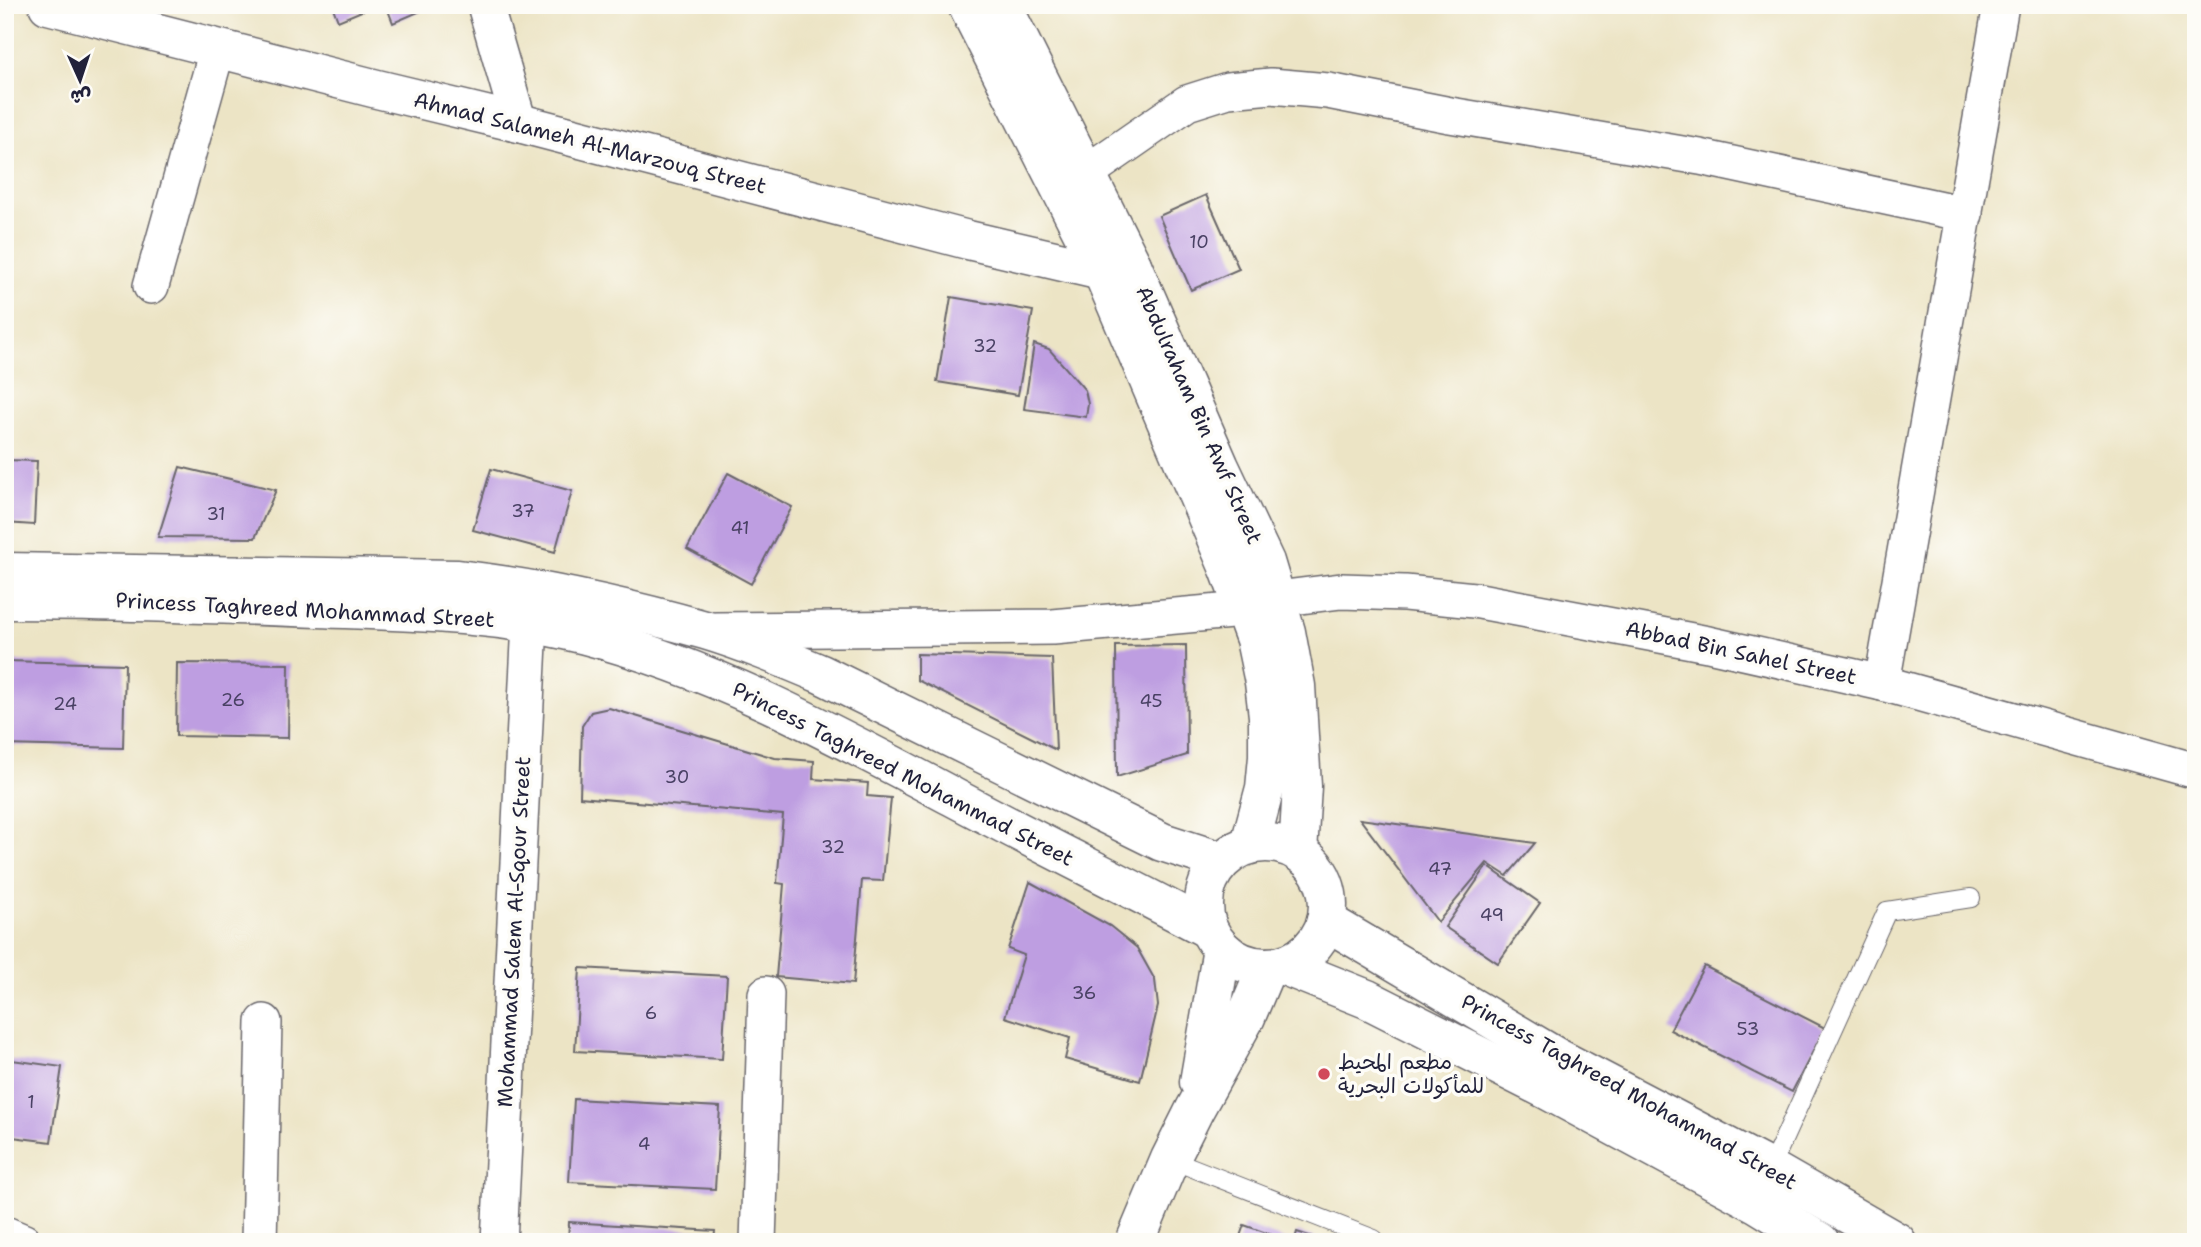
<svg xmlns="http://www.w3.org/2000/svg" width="2201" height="1247" viewBox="0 0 2201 1247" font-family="'Shantell Sans','Playpen Sans Arabic',sans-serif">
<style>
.building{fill:#be9ee1}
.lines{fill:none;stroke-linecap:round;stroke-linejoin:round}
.service-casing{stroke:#69666b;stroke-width:20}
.minor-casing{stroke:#69666b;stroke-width:38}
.tertiary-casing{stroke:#69666b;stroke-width:41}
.service{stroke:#fff;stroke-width:18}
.minor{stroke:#fff;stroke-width:35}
.tertiary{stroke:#fff;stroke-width:38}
.poi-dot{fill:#d1495b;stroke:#fdfcf7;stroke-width:2.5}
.labels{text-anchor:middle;stroke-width:7;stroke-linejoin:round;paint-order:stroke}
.number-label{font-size:18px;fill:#494164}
.street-label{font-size:21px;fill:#22223b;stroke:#fdfcf7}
.poi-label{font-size:21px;fill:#22223b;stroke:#fdfcf7;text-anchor:start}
</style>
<rect width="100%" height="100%" fill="#fdfcf7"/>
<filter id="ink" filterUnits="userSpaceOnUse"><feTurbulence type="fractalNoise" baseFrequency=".0143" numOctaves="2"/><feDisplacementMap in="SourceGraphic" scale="14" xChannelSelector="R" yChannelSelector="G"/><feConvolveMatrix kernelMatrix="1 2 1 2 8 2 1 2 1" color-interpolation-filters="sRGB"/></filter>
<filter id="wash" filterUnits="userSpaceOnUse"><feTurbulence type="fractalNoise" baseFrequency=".00686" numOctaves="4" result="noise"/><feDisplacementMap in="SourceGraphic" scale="28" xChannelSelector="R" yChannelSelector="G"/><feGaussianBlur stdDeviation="1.57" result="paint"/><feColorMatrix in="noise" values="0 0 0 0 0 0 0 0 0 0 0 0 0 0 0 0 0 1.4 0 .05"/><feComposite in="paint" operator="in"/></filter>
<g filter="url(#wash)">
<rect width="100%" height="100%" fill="#ece4c5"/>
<g id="blocks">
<g class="building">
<path d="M 332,5 L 376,5 L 338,21 Z"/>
<path d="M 386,5 L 429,5 L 430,7 L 393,23 Z"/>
<path d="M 1206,195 L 1239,269 L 1191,290 L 1159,216 Z"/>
<path d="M 951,297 L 1033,311 L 1018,395 L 937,382 Z"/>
<path d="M 1034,344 L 1049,349 L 1085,390 L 1088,404 L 1086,417 L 1024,409 Z"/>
<path d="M 5,460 L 37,461 L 34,525 L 5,523 Z"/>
<path d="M 180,467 L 276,490 L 255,538 L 158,537 Z"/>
<path d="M 491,469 L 572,491 L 555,552 L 473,530 Z"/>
<path d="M 728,473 L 792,507 L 751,584 L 687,549 Z"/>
<path d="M 1186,645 L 1187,755 L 1117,777 L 1116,646 Z"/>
<path d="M 917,654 L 1052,658 L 1056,750 L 917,680 Z"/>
<path d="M 5,661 L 125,664 L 123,748 L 5,745 Z"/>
<path d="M 177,663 L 289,664 L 288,738 L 176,736 Z"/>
<path d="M 609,708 L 775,758 L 814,761 L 813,779 L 868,783 L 867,796 L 891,798 L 883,881 L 862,880 L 853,984 L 776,977 L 784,884 L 777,883 L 783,815 L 580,797 L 582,726 L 591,712 Z"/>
<path d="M 1360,819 L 1535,843 L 1507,876 L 1487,863 L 1438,922 Z"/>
<path d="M 1487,866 L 1540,903 L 1498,963 L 1445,927 Z"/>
<path d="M 1030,882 L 1110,926 L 1137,948 L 1155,980 L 1158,1006 L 1140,1081 L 1065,1059 L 1070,1038 L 1005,1017 L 1024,955 L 1008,949 Z"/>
<path d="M 1704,966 L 1825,1028 L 1792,1092 L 1670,1030 Z"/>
<path d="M 580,968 L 727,976 L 722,1059 L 575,1051 Z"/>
<path d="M 5,1059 L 62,1067 L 51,1142 L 5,1136 Z"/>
<path d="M 574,1099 L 720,1107 L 715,1189 L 569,1182 Z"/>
<path d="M 569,1222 L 715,1231 L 714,1242 L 568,1242 Z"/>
<path d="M 1244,1225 L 1289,1241 L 1289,1242 L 1238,1242 Z"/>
<path d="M 1297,1232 L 1325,1241 L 1325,1242 L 1294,1242 Z"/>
</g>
</g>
</g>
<g filter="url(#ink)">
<use href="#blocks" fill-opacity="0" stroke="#69666b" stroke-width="2"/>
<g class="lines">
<g class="service-casing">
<g id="service">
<path d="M 1170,1159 L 1374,1239"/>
<path d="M 1770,1169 L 1887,911 L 1971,898"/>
</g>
</g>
<g class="minor-casing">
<g id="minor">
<path d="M 485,5 L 519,123"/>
<path d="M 1086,173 L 1187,103 L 1228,90 L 1271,86 L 1328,91 L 1450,115 L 1700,157 L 1965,214"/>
<path d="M 151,286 L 217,50"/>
<path d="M 1277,599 L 1341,591 L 1405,593 L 1474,600 L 1708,644 L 1882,683 L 2196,771"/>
<path d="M 716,630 L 1053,627 L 1243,610"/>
<path d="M 1882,683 L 2001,5"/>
<path d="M 5,1234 L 24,1242"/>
<path d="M 259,1242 L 264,1022"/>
<path d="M 499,1242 L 530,623"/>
<path d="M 758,1242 L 766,994"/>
</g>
</g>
<g class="tertiary-casing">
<g id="tertiary">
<path d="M 48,5 L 377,89 L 519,123 L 968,240 L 1102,271 L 1132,265"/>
<path d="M 967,5 L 1102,271 L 1229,569 L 1255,639 L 1264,682 L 1268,716 L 1268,757 L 1265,788 L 1250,844"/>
<path d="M 1002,5 L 1132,265 L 1220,467 L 1265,562 L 1286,632 L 1296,686 L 1302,786 L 1298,852"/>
<path d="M 5,572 L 458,579 C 541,589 624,607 705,630 C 745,642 783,658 821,674 L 1162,842 L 1221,861"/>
<path d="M 5,600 C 110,600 214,604 318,608 C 408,612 498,612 585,635 C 716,669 834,734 953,797 C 1037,842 1123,884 1208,929"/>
<circle cx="1266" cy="905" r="62"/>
<path d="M 1326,921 L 1556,1057 L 1770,1169 L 1897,1242"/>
<path d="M 1282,965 L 1367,999 L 1547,1090 L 1758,1204 L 1820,1242"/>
<path d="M 1199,1082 L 1222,949"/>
<path d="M 1135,1242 L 1170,1159 L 1195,1109 L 1246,1017 L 1267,967"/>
</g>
</g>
<use href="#service" class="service"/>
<use href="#minor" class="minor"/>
<use href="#tertiary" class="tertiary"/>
</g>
</g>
<circle class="poi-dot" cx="1324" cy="1074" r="7"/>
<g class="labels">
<g class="number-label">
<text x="1199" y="248">10</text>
<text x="985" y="352">32</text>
<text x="523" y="517">37</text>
<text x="216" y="520">31</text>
<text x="740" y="534">41</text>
<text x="233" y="706">26</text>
<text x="1151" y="707">45</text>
<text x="65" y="710">24</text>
<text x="677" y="783">30</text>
<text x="833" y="853">32</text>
<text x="1440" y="875">47</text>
<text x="1492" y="921">49</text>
<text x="1084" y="999">36</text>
<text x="651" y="1019">6</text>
<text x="1748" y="1035">53</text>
<text x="31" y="1108">1</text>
<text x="644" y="1150">4</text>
</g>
<g class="street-label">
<text transform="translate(590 143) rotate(14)" y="7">Ahmad Salameh Al-Marzouq Street</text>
<text transform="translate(1199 415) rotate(66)" y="7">Abdulraham Bin Awf Street</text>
<text transform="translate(305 610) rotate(3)" y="7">Princess Taghreed Mohammad Street</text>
<text transform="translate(1741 653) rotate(12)" y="7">Abbad Bin Sahel Street</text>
<text transform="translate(903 774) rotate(27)" y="7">Princess Taghreed Mohammad Street</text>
<text transform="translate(514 932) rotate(-87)" y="7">Mohammad Salem Al-Sqour Street</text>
<text transform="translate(1629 1092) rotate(29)" y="7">Princess Taghreed Mohammad Street</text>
</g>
<g class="poi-label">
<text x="1338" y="1069">مطعم المحيط<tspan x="1338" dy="24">للمأكولات البحرية</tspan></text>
</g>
</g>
<rect width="2201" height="1247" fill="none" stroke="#fdfcf7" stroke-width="28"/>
<g transform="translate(80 80) rotate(177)" stroke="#fdfcf7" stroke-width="5" paint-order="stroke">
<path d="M0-5L12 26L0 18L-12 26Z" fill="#22223b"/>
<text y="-10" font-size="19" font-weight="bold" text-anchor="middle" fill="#22223b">ش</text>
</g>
</svg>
